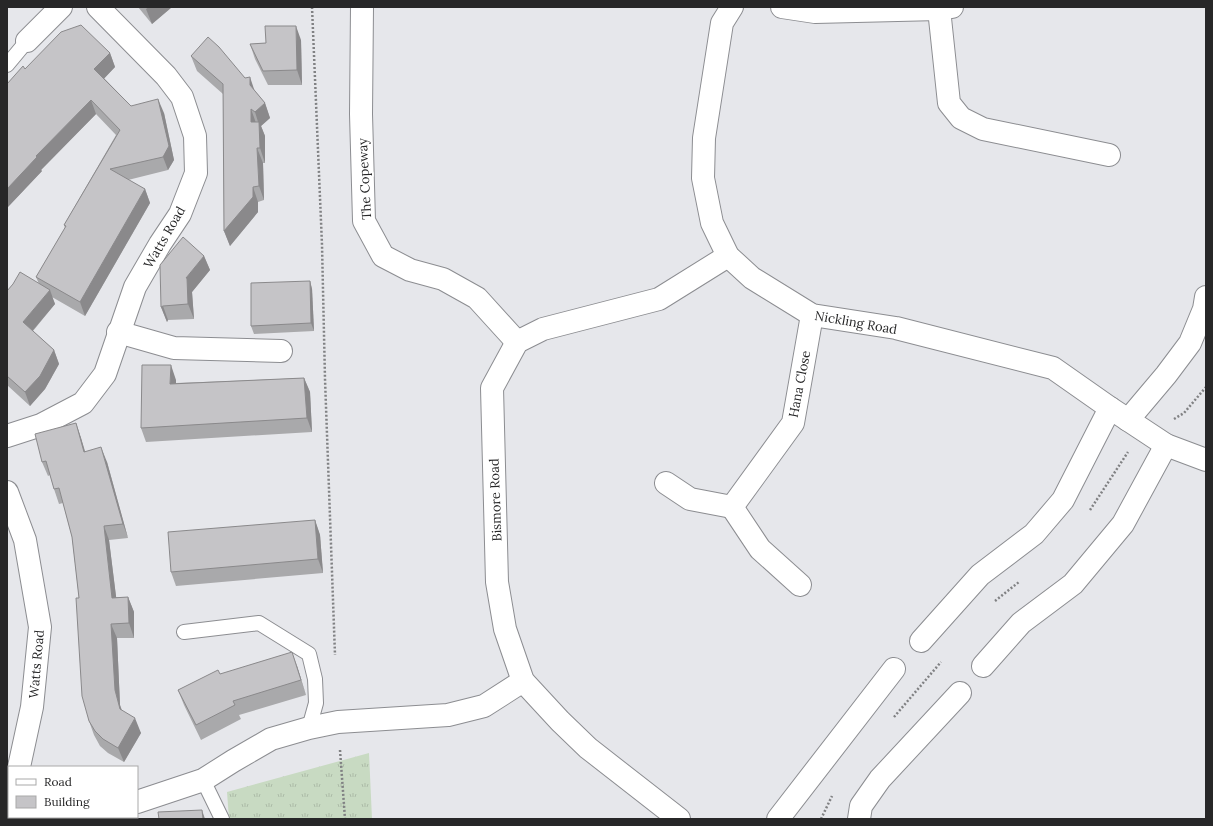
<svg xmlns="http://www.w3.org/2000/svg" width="1213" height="826" viewBox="0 0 1213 826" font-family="Lora,serif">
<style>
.grass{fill:url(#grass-tufts)}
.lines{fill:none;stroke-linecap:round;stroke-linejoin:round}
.lane-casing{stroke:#8c8d91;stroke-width:16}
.street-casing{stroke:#8c8d91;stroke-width:24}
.path{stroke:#808183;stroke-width:2.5;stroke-dasharray:2 2;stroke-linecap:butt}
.lane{stroke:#fff;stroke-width:14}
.street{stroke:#fff;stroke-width:22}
.wall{fill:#a9a9ab}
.shaded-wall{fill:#8a898b}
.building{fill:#c5c4c7;stroke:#8a898b}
.labels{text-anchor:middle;stroke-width:3.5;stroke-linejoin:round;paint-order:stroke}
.street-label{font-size:13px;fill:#272728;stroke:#fff}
</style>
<defs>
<pattern id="grass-tufts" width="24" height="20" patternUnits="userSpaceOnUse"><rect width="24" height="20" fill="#c8dac2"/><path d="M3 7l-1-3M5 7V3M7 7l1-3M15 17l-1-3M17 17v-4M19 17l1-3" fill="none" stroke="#acbba7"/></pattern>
</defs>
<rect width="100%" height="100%" fill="#e6e7eb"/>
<path class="grass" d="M 369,753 L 372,819 L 229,819 L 227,792 Z"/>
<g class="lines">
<g class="lane-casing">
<g id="lane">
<path d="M 7,65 L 27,41"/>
<path d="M 184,632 L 259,623 L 309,654 L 315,679 L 316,703 L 309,728"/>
<path d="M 203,780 L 222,819"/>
</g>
</g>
<g class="street-casing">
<g id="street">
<path d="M 362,7 L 361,114 L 364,221 L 383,256 L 410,270 L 443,279 L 477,298 L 517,342"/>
<path d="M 732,7 L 722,23 L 704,138 L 703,178 L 712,223 L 728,256 L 752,278 L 812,315 L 896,328 L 1053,368 L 1110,408 L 1166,445 L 1206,460"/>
<path d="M 782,7 L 815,12 L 939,9 L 952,7"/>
<path d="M 939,9 L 949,103 L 961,118 L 983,129 L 1109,155"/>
<path d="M 27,41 L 61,7"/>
<path d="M 118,332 L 174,348 L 281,351"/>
<path d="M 1128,420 L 1166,375 L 1190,343 L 1204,309 L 1206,297"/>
<path d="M 7,436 L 41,425 L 83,403 L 105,374 L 135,287 L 160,244 L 180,214 L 196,173 L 195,136 L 182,97 L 166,76 L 98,7"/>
<path d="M 666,483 L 690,499 L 732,507 L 793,423 L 812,315"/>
<path d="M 7,492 L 25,540 L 40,627 L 32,707 L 19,767"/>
<path d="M 732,507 L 760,549 L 800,585"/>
<path d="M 921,641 L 980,575 L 1034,534 L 1063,500 L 1110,408"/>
<path d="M 983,666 L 1021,623 L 1073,584 L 1123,524 L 1166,445"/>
<path d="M 137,802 L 203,780 L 233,761 L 271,739 L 309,728 L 338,722 L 448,715 L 484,706 L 523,681"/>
<path d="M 7,808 L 9,809"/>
<path d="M 62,819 L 73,817"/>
<path d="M 679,819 L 588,748 L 560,721 L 523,681 L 505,629 L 497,582 L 492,388 L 517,342 L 543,329 L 659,299 L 728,256"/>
<path d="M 778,819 L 894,669"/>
<path d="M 859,819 L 861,806 L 880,779 L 960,693"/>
</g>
</g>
<g class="path">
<path d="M 312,7 L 322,245 L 325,379 L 335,655"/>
<path d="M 1174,419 L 1184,413 L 1206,387"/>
<path d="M 1090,510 L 1128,452"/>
<path d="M 995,601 L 1019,582"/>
<path d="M 894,717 L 941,662"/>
<path d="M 340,750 L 345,819"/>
<path d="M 821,819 L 832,796"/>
</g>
<use href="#lane" class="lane"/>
<use href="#street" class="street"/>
</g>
<g class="wall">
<path d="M 138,7 L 172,7 L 152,24 Z"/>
<path d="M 301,40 L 302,85 L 268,85 L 255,59 L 250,44 L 266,43 Z"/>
<path d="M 110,53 L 115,67 L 104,78 L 131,106 L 164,113 L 174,160 L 168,170 L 128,180 L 145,189 L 150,203 L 85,316 L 52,297 L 55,304 L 33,331 L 54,350 L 59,364 L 45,389 L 30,406 L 7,385 L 7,291 L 39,284 L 36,277 L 65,228 L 64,225 L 116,135 L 96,114 L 41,170 L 42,171 L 7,208 L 25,69 Z"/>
<path d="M 191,56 L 255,91 L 265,103 L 270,118 L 261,126 L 265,136 L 265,163 L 263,163 L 264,200 L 258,202 L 258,212 L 230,246 L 224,231 L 223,94 L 197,71 Z"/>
<path d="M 204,256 L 210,270 L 192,292 L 194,319 L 168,320 L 167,322 L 161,307 Z"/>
<path d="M 310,281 L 312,289 L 314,331 L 254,334 L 251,326 Z"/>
<path d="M 304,378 L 310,392 L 312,432 L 146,442 L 141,428 L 176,380 L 176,383 Z"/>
<path d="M 76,423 L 81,438 L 85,451 L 107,462 L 128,538 L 109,540 L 116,597 L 128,597 L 134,612 L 134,638 L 117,638 L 120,705 L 122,710 L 141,733 L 124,762 L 108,753 L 100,746 L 94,735 L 89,721 L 79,598 L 72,537 L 63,503 L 59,504 L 54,489 L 50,475 L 48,476 L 42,462 Z"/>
<path d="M 315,520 L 320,535 L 323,573 L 176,586 L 171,572 Z"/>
<path d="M 297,666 L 306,695 L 239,715 L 241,719 L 201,740 L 184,705 L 178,690 L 220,674 Z"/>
</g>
<g class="shaded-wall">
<path d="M 149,7 L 172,7 L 152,24 L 146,9 Z"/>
<path d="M 296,26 L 301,40 L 302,85 L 297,70 Z"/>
<path d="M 110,53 L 115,67 L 100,83 L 94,69 Z"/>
<path d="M 250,77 L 255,92 L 250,85 Z"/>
<path d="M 158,99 L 164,113 L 174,160 L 168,170 L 163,157 Z"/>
<path d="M 91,100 L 96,114 L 41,170 L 42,171 L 7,208 L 7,189 L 36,156 Z"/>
<path d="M 265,103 L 270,118 L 261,126 L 265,136 L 265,163 L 260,148 L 259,125 L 255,112 Z"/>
<path d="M 251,109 L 256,123 L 251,122 Z"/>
<path d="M 257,148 L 263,163 L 264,200 L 259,186 Z"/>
<path d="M 253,187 L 258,202 L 258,212 L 230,246 L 224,231 Z"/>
<path d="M 145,189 L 150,203 L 85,316 L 80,302 Z"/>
<path d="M 204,256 L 210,270 L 192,292 L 194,319 L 188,304 L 186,278 Z"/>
<path d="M 310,281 L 312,289 L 314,331 L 311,323 Z"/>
<path d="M 50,290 L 55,304 L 28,336 L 23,322 Z"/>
<path d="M 163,306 L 168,320 L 167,322 L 161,307 Z"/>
<path d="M 54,350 L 59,364 L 45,389 L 30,406 L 25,392 Z"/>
<path d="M 171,365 L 176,380 L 176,398 L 170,384 Z"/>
<path d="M 304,378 L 310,392 L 312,432 L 307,418 Z"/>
<path d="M 76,423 L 81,438 L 89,466 L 84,452 Z"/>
<path d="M 101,447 L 107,462 L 128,538 L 123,524 Z"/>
<path d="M 315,520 L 320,535 L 323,573 L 318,559 Z"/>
<path d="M 104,526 L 109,540 L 118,612 L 112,598 Z"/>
<path d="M 128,597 L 134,612 L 134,638 L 129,623 Z"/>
<path d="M 111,624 L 117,638 L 120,705 L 125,724 L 120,709 L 115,690 Z"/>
<path d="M 292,652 L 297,666 L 306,695 L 301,680 Z"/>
<path d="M 135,718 L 141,733 L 124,762 L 118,748 Z"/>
<path d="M 202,810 L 205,819 L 203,819 Z"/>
</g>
<g class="building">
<path d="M 81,25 L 110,53 L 94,69 L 131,106 L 158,99 L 169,146 L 163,157 L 110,169 L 145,189 L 80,302 L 36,277 L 66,226 L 64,225 L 120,130 L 91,100 L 36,156 L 37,157 L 7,189 L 7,84 L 23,66 L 25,69 L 61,32 Z"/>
<path d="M 265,26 L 296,26 L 297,70 L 263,71 L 250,44 L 266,43 Z"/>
<path d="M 208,37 L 219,47 L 245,78 L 250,77 L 250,85 L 265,103 L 255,112 L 251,109 L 251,122 L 259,122 L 260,148 L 257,148 L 259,186 L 253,187 L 253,197 L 224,231 L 223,84 L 191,56 Z"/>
<path d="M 183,237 L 204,256 L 186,278 L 187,278 L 188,304 L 163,306 L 161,307 L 160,265 Z"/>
<path d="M 20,272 L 50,290 L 23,322 L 54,350 L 40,376 L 25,392 L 7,376 L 7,291 L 13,284 Z"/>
<path d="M 310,281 L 311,323 L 251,326 L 251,283 Z"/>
<path d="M 142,365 L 171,365 L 170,384 L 304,378 L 307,418 L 141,428 Z"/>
<path d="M 76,423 L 84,452 L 101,447 L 123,524 L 104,526 L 112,598 L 128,597 L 129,623 L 111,624 L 115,690 L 120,709 L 135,718 L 118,748 L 103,739 L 95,731 L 89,721 L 82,696 L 76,598 L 79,598 L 72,537 L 59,488 L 54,489 L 46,461 L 42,462 L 35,434 Z"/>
<path d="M 315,520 L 318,559 L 171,572 L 168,532 Z"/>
<path d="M 292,652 L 301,680 L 233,701 L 235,705 L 196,725 L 178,690 L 218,670 L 220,674 Z"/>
<path d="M 202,810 L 203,819 L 159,819 L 158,812 Z"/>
</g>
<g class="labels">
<g class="street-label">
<text transform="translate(364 179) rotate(-93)" y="5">The Copeway</text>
<text transform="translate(164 237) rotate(-60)" y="5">Watts Road</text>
<text transform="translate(856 322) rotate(10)" y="5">Nickling Road</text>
<text transform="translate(799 384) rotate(-79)" y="5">Hana Close</text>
<text transform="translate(495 500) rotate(-92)" y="5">Bismore Road</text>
<text transform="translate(36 664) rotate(-85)" y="5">Watts Road</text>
</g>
</g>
<rect width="1213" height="826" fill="none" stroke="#272728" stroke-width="16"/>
<rect x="8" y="766" width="130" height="52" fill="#ffffff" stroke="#a9a9a9"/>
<rect x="16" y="779" width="20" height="6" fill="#ffffff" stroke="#a9a9a9"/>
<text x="44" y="786" font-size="12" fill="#272728">Road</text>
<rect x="16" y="796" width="20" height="12" fill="#c5c4c7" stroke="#a9a9a9"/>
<text x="44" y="806" font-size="12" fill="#272728">Building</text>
</svg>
